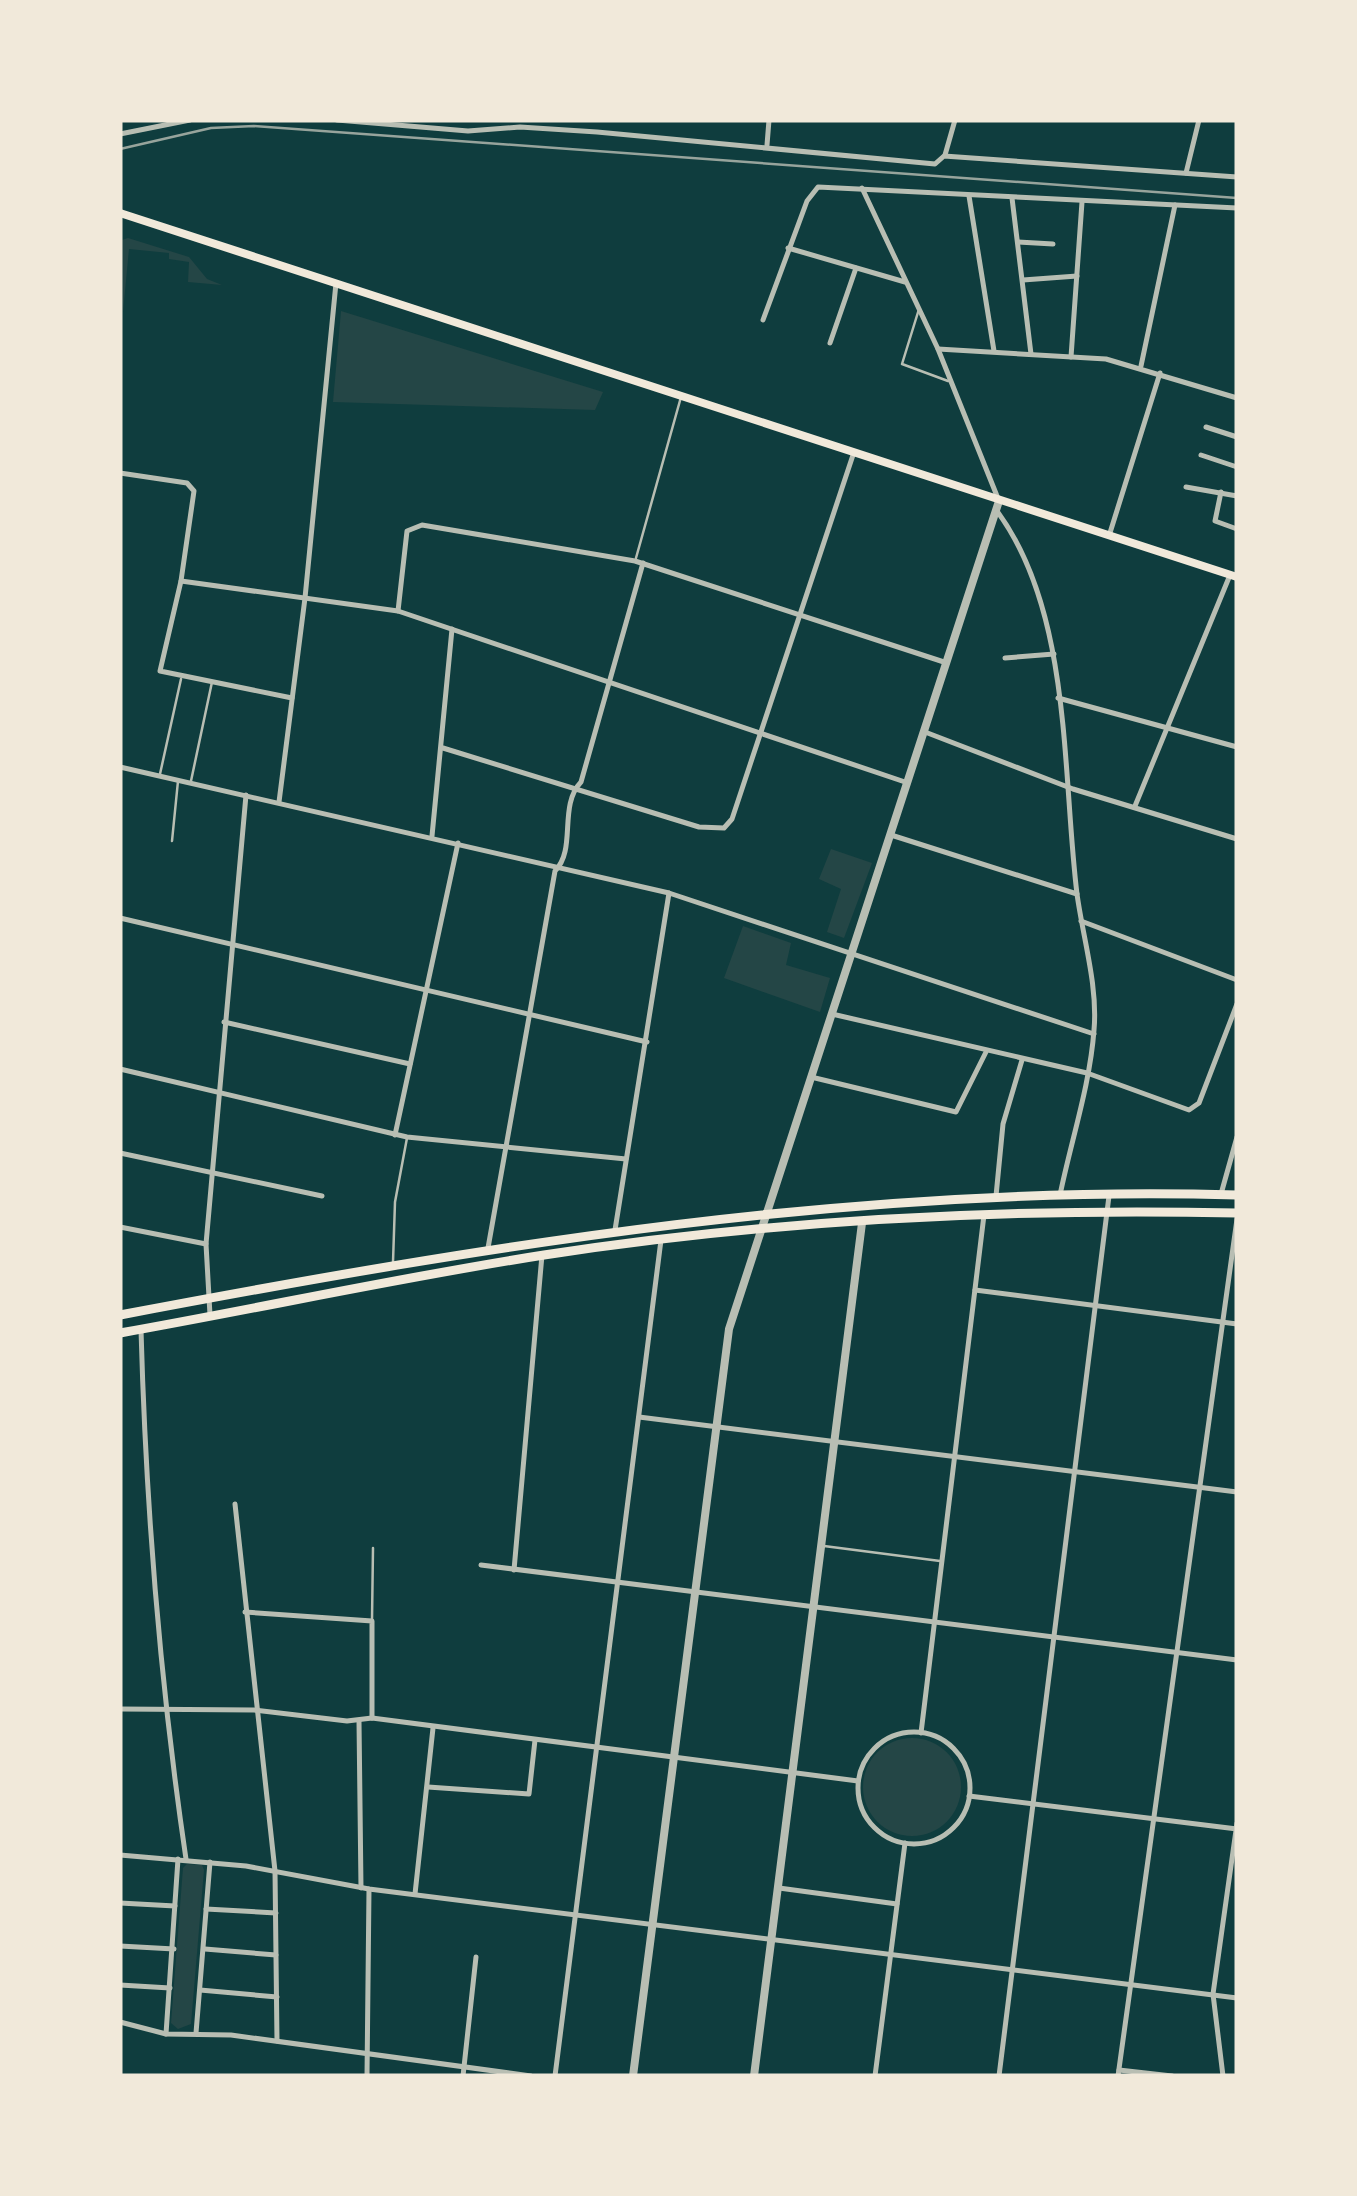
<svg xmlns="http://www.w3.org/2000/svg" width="1357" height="2196" viewBox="0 0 1357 2196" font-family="Quicksand,sans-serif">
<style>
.green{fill:#244646}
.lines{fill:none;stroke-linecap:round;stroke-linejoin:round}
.service{stroke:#b8beb3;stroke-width:2.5}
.minor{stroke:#b8beb3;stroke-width:5}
.tertiary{stroke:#b8beb3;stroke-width:8}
.secondary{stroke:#f1e9da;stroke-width:8}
.primary{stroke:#f1e9da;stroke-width:9}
.rail{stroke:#97a49c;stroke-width:2.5}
</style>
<rect width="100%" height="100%" fill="#0f3d3e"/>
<g class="green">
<path d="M 128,238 L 189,257 L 207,279 L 222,285 L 188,282 L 189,262 L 169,259 L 169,253 L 129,249 L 123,312 L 122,240 Z"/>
<path d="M 341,311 L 603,392 L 595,410 L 333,402 Z"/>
<path d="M 831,849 L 872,863 L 844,938 L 827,932 L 841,889 L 819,879 Z"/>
<path d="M 743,926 L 791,943 L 786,965 L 830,978 L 820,1012 L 724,978 Z"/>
<circle cx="912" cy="1787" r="49"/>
<path d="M 187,1864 L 202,1865 L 204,1870 L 191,2024 L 178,2029 L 171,2023 L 183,1868 Z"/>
</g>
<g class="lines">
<g class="service">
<path d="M 919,309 L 902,364 L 948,381"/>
<path d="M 636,558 L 681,397"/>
<path d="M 160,774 L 181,679"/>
<path d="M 191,781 L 212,682"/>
<path d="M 172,841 L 178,781"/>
<path d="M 393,1262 L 395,1202 L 407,1138"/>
<path d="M 824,1546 L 940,1561"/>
<path d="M 372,1620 L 373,1548"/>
</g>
<g class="minor">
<path d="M 337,120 L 468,131 L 520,127 L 597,132 L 935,164 L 944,156 L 1237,177"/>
<path d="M 120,134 L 190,120"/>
<path d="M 767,145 L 769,120"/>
<path d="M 945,155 L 955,120"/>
<path d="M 1186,173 L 1199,120"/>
<path d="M 862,188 L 938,349 L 999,501"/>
<path d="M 969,196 L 994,351"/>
<path d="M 1012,198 L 1031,354"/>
<path d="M 1018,242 L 1053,244"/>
<path d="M 788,248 L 905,282"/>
<path d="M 1023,280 L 1077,276"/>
<path d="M 763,320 L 807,201 L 818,187 L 1237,208"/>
<path d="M 830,343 L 856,268"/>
<path d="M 938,349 L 1106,359 L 1237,398"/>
<path d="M 1071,357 L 1082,202"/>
<path d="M 1141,366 L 1175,205"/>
<path d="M 1206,427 L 1237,437"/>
<path d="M 1201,455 L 1237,467"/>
<path d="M 120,473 L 187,483 L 194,491 L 181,581 L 160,671 L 292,698"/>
<path d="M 1186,487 L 1237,496"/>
<path d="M 1221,492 L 1215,521 L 1237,529"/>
<path d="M 997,511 C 1072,613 1062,772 1077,894 C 1083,938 1098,986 1094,1030 C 1090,1085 1071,1141 1060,1195"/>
<path d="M 1109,536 L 1160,373"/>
<path d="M 181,581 L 398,611 L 908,783"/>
<path d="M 398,611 L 407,531 L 422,525 L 635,561 L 947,663"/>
<path d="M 1005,658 L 1054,654"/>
<path d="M 1058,698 L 1237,747"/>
<path d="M 925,732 L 1073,789 L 1237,839"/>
<path d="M 443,748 L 699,827 L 724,828 L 732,819 L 854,452"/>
<path d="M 120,767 L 669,893 L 1094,1034"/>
<path d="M 279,802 L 305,598 L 336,283"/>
<path d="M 1135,806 L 1230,575"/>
<path d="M 891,835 L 1077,894"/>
<path d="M 432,836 L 452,629"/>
<path d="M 120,918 L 647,1042"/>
<path d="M 1081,921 L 1237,980"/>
<path d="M 832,1014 L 1087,1073 L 1189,1110 L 1199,1103 L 1237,1004"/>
<path d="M 224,1022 L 410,1064"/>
<path d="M 120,1069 L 407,1137 L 626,1159"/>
<path d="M 811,1077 L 956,1112 L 986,1052"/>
<path d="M 395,1135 L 458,843"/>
<path d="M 120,1153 L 322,1196"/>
<path d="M 1221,1194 L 1237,1137"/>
<path d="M 996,1196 L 1003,1124 L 1022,1060"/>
<path d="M 120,1227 L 206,1244"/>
<path d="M 615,1230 L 669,893"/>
<path d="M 488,1248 L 555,871 C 577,849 558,806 581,782 L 643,563"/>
<path d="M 975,1290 L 1237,1324"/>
<path d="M 210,1315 L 206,1244 L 246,795"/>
<path d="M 141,1330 C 146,1508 160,1683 186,1859"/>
<path d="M 639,1417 L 1237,1492"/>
<path d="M 235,1504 L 275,1871 L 277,2041"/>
<path d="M 481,1565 L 1237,1660"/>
<path d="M 514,1570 L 542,1255"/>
<path d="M 245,1612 L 372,1621 L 372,1718"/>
<path d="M 120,1709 L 254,1710 L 347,1721 L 372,1718 L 858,1781"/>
<path d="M 359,1721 L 361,1888"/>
<circle cx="914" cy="1788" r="56"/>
<path d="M 921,1733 L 984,1215"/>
<path d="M 428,1787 L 529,1794 L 535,1740"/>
<path d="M 969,1796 L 1237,1829"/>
<path d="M 120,1855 L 246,1866 L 369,1889 L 1237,1998"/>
<path d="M 779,1888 L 897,1904"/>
<path d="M 415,1894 L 433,1728"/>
<path d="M 120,1903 L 175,1906"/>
<path d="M 206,1909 L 276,1913"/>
<path d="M 120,1946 L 174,1949"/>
<path d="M 205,1949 L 276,1955"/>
<path d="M 120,1985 L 170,1988"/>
<path d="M 200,1990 L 277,1997"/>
<path d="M 120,2022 L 166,2034 L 231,2035 L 531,2076"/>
<path d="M 196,2033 L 210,1862"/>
<path d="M 166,2034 L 178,1859"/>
<path d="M 1119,2070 L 1172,2076"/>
<path d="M 367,2076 L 369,1889"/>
<path d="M 463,2076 L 476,1957"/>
<path d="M 555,2076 L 661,1240"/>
<path d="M 875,2076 L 905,1843"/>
<path d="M 999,2076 L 1109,1196"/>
<path d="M 1118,2076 L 1237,1219"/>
<path d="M 1223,2076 L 1213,1994 L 1237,1823"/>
</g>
<g class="tertiary">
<path d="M 633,2076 L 729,1329 L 999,501"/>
<path d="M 754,2076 L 862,1223"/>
</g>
<path class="secondary" d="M 120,213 L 1237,577"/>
<g class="primary">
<path d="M 120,1315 C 489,1245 860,1184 1237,1195"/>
<path d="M 120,1333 C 261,1308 402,1277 544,1255 C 772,1220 1006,1208 1237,1213"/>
</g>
<path class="rail" d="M 120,149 L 211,128 L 254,126 L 1237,198"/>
</g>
<rect width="1357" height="2196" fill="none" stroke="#f1e9da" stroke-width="245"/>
</svg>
